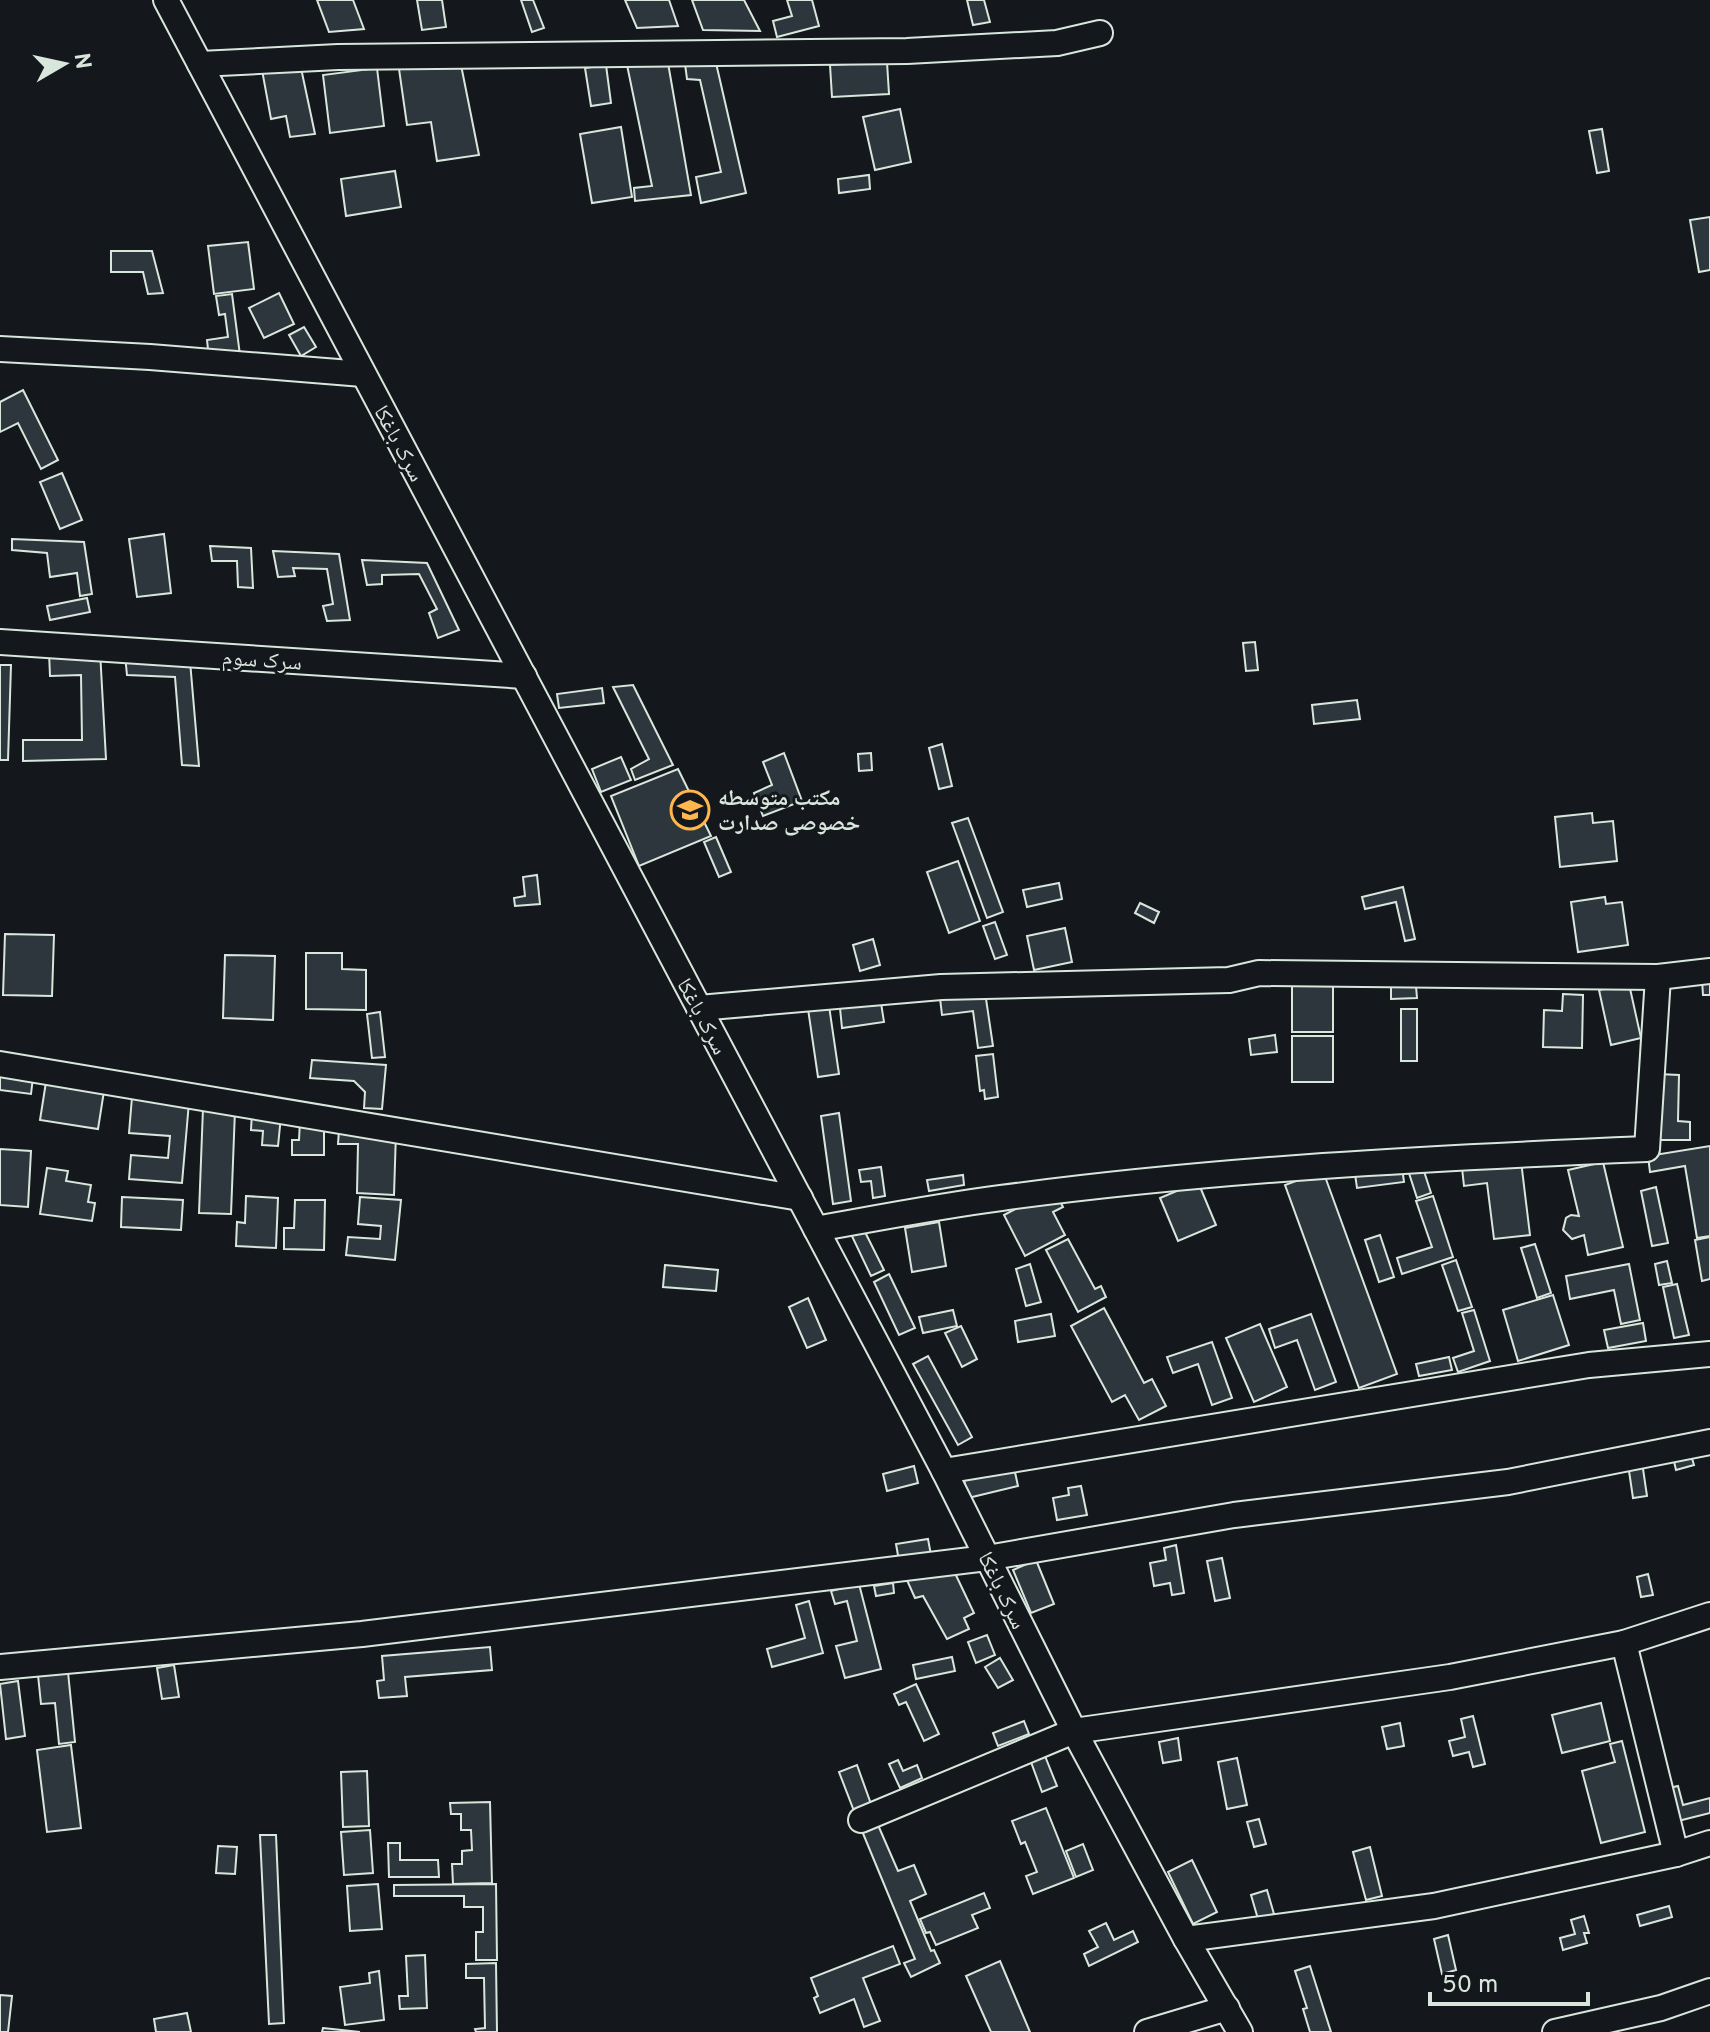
<svg xmlns="http://www.w3.org/2000/svg" width="1710" height="2032" viewBox="0 0 1710 2032" font-family="Overpass,'Noto Naskh Arabic',sans-serif">
<style>
.building{fill:#2c363c;stroke:#d8e6dc;stroke-width:2}
.lines{fill:none;stroke-linecap:round;stroke-linejoin:round}
.minor-casing{stroke:#d8e6dc;stroke-width:28}
.minor{stroke:#14181c;stroke-width:24}
.labels{text-anchor:middle;stroke-width:6;stroke-linejoin:round;paint-order:stroke}
.street-label{font-size:22px;fill:#d8e6dc;stroke:#14181c}
.poi-label{font-size:22px;font-weight:bold;fill:#d8e6dc;stroke:#14181c;text-anchor:start}
</style>
<rect width="100%" height="100%" fill="#14181c"/>
<g class="building">
<path d="M 317,0 L 353,0 L 364,29 L 329,32 Z"/>
<path d="M 417,0 L 442,0 L 446,27 L 422,30 Z"/>
<path d="M 521,0 L 533,0 L 544,28 L 532,32 Z"/>
<path d="M 625,0 L 669,0 L 678,26 L 637,28 Z"/>
<path d="M 692,0 L 744,0 L 760,31 L 703,30 Z"/>
<path d="M 787,0 L 812,0 L 819,26 L 777,37 L 773,21 L 792,16 Z"/>
<path d="M 967,0 L 984,0 L 990,22 L 973,25 Z"/>
<path d="M 887,62 L 889,94 L 832,97 L 830,65 Z"/>
<path d="M 668,63 L 691,195 L 635,201 L 634,188 L 652,186 L 627,65 Z"/>
<path d="M 716,63 L 746,193 L 701,203 L 696,177 L 721,172 L 700,80 L 687,79 L 685,64 Z"/>
<path d="M 461,65 L 479,155 L 437,161 L 431,122 L 407,125 L 399,69 Z"/>
<path d="M 606,65 L 611,103 L 591,106 L 585,68 Z"/>
<path d="M 301,68 L 315,134 L 290,137 L 286,116 L 271,119 L 262,70 Z"/>
<path d="M 377,68 L 384,126 L 330,133 L 323,75 Z"/>
<path d="M 900,109 L 911,162 L 875,170 L 863,117 Z"/>
<path d="M 621,127 L 632,197 L 592,203 L 580,134 Z"/>
<path d="M 1602,129 L 1609,171 L 1597,173 L 1589,131 Z"/>
<path d="M 395,171 L 401,207 L 346,216 L 341,179 Z"/>
<path d="M 869,175 L 870,189 L 839,193 L 838,179 Z"/>
<path d="M 1710,217 L 1710,270 L 1699,272 L 1690,220 Z"/>
<path d="M 248,242 L 254,289 L 214,294 L 208,246 Z"/>
<path d="M 111,251 L 152,251 L 163,293 L 148,294 L 143,272 L 111,272 Z"/>
<path d="M 279,293 L 294,324 L 264,338 L 249,308 Z"/>
<path d="M 232,294 L 240,355 L 209,358 L 207,340 L 228,337 L 225,314 L 219,315 L 216,296 Z"/>
<path d="M 304,327 L 316,347 L 301,356 L 289,335 Z"/>
<path d="M 23,390 L 58,460 L 41,469 L 18,423 L 0,432 L 0,402 Z"/>
<path d="M 62,473 L 82,520 L 60,529 L 40,482 Z"/>
<path d="M 164,534 L 171,593 L 137,597 L 129,539 Z"/>
<path d="M 12,539 L 84,542 L 92,594 L 80,596 L 77,573 L 50,577 L 47,553 L 12,550 Z"/>
<path d="M 210,546 L 251,548 L 253,588 L 238,587 L 237,561 L 212,561 Z"/>
<path d="M 273,551 L 339,554 L 350,620 L 327,621 L 323,606 L 333,604 L 327,569 L 293,568 L 295,576 L 278,577 Z"/>
<path d="M 362,560 L 427,563 L 459,630 L 438,638 L 429,613 L 437,609 L 419,574 L 382,575 L 382,584 L 367,585 Z"/>
<path d="M 87,598 L 90,612 L 50,620 L 47,606 Z"/>
<path d="M 1255,642 L 1258,670 L 1246,671 L 1243,643 Z"/>
<path d="M 100,651 L 106,759 L 23,761 L 23,740 L 82,740 L 81,675 L 50,676 L 49,652 Z"/>
<path d="M 125,655 L 190,661 L 199,766 L 182,765 L 175,677 L 127,675 Z"/>
<path d="M 0,665 L 11,665 L 8,760 L 0,760 Z"/>
<path d="M 633,685 L 673,765 L 635,780 L 631,769 L 649,759 L 613,687 Z"/>
<path d="M 602,688 L 604,703 L 559,708 L 557,694 Z"/>
<path d="M 1357,700 L 1360,719 L 1314,724 L 1312,705 Z"/>
<path d="M 942,744 L 952,786 L 939,789 L 929,748 Z"/>
<path d="M 784,753 L 802,801 L 763,816 L 754,793 L 772,785 L 763,762 Z"/>
<path d="M 871,753 L 872,770 L 859,771 L 858,754 Z"/>
<path d="M 621,757 L 631,780 L 601,792 L 592,769 Z"/>
<path d="M 678,769 L 711,836 L 639,866 L 611,796 Z"/>
<path d="M 1592,813 L 1593,823 L 1613,821 L 1617,861 L 1560,867 L 1555,817 Z"/>
<path d="M 968,818 L 1003,912 L 987,918 L 952,823 Z"/>
<path d="M 716,837 L 731,872 L 719,877 L 704,842 Z"/>
<path d="M 958,861 L 980,921 L 949,933 L 927,872 Z"/>
<path d="M 537,875 L 540,904 L 515,906 L 514,898 L 525,896 L 523,877 Z"/>
<path d="M 1059,883 L 1062,899 L 1027,907 L 1023,890 Z"/>
<path d="M 1403,887 L 1415,939 L 1405,941 L 1396,902 L 1365,909 L 1362,897 Z"/>
<path d="M 1605,897 L 1606,904 L 1622,902 L 1628,945 L 1578,952 L 1571,902 Z"/>
<path d="M 1140,903 L 1159,912 L 1154,923 L 1135,913 Z"/>
<path d="M 995,922 L 1007,955 L 995,959 L 983,926 Z"/>
<path d="M 1065,928 L 1072,962 L 1034,970 L 1027,936 Z"/>
<path d="M 5,934 L 54,935 L 52,996 L 3,995 Z"/>
<path d="M 873,939 L 880,965 L 860,971 L 853,945 Z"/>
<path d="M 306,953 L 342,953 L 342,969 L 366,970 L 366,1010 L 306,1009 Z"/>
<path d="M 225,955 L 275,956 L 273,1020 L 223,1018 Z"/>
<path d="M 1702,980 L 1710,980 L 1710,995 L 1703,995 Z"/>
<path d="M 1629,984 L 1641,1038 L 1611,1045 L 1599,990 Z"/>
<rect x="1292" y="986" width="41" height="46"/>
<path d="M 1416,986 L 1417,998 L 1391,999 L 1391,987 Z"/>
<path d="M 985,992 L 993,1046 L 978,1048 L 973,1011 L 942,1015 L 940,998 Z"/>
<path d="M 1563,994 L 1583,995 L 1582,1048 L 1543,1047 L 1544,1010 L 1562,1011 Z"/>
<path d="M 828,999 L 839,1074 L 818,1077 L 807,1002 Z"/>
<path d="M 881,1003 L 884,1022 L 842,1028 L 840,1008 Z"/>
<rect x="1401" y="1009" width="16" height="52"/>
<path d="M 380,1012 L 385,1057 L 372,1058 L 367,1014 Z"/>
<path d="M 1275,1035 L 1277,1052 L 1251,1055 L 1249,1039 Z"/>
<rect x="1292" y="1036" width="41" height="46"/>
<path d="M 993,1054 L 998,1097 L 985,1099 L 984,1090 L 980,1091 L 976,1056 Z"/>
<path d="M 312,1060 L 386,1065 L 382,1109 L 364,1108 L 365,1092 L 354,1081 L 310,1078 Z"/>
<path d="M 0,1072 L 33,1077 L 31,1094 L 0,1090 Z"/>
<path d="M 1658,1074 L 1679,1075 L 1678,1121 L 1690,1122 L 1690,1140 L 1656,1140 Z"/>
<path d="M 46,1082 L 104,1091 L 98,1129 L 40,1120 Z"/>
<path d="M 132,1097 L 189,1102 L 182,1183 L 129,1179 L 131,1155 L 168,1158 L 170,1136 L 129,1133 Z"/>
<path d="M 203,1108 L 235,1110 L 231,1214 L 199,1213 Z"/>
<path d="M 252,1112 L 281,1116 L 278,1146 L 262,1145 L 263,1131 L 251,1130 Z"/>
<path d="M 839,1113 L 851,1201 L 833,1204 L 821,1116 Z"/>
<path d="M 300,1121 L 324,1121 L 324,1155 L 292,1155 L 292,1140 L 299,1140 Z"/>
<path d="M 339,1130 L 396,1132 L 394,1195 L 357,1193 L 358,1144 L 338,1144 Z"/>
<path d="M 1710,1146 L 1710,1236 L 1697,1238 L 1685,1166 L 1650,1172 L 1648,1156 Z"/>
<path d="M 0,1149 L 31,1151 L 28,1207 L 0,1205 Z"/>
<path d="M 1521,1161 L 1530,1235 L 1494,1239 L 1487,1183 L 1464,1186 L 1462,1168 Z"/>
<path d="M 1603,1162 L 1623,1247 L 1588,1255 L 1584,1235 L 1572,1239 L 1563,1230 L 1566,1218 L 1571,1215 L 1579,1216 L 1568,1170 Z"/>
<path d="M 1422,1165 L 1431,1193 L 1417,1198 L 1408,1170 Z"/>
<path d="M 881,1167 L 885,1196 L 873,1198 L 871,1181 L 861,1182 L 859,1170 Z"/>
<path d="M 1402,1167 L 1404,1182 L 1357,1188 L 1355,1174 Z"/>
<path d="M 47,1168 L 68,1171 L 66,1181 L 91,1185 L 88,1202 L 95,1203 L 92,1221 L 40,1214 Z"/>
<path d="M 1323,1171 L 1397,1374 L 1359,1388 L 1285,1185 Z"/>
<path d="M 963,1175 L 964,1185 L 929,1191 L 927,1180 Z"/>
<path d="M 1198,1182 L 1216,1225 L 1178,1241 L 1160,1198 Z"/>
<path d="M 1656,1187 L 1668,1243 L 1652,1246 L 1641,1191 Z"/>
<path d="M 1044,1194 L 1058,1197 L 1063,1207 L 1053,1212 L 1065,1235 L 1025,1256 L 1004,1215 Z"/>
<path d="M 246,1196 L 278,1198 L 276,1248 L 236,1246 L 237,1222 L 245,1223 Z"/>
<path d="M 1433,1196 L 1453,1257 L 1402,1274 L 1397,1258 L 1432,1247 L 1416,1201 Z"/>
<path d="M 122,1197 L 183,1200 L 181,1230 L 121,1227 Z"/>
<path d="M 360,1197 L 401,1200 L 395,1260 L 346,1255 L 348,1237 L 380,1239 L 381,1226 L 358,1224 Z"/>
<path d="M 295,1200 L 325,1200 L 324,1250 L 284,1249 L 284,1228 L 294,1228 Z"/>
<path d="M 939,1222 L 946,1266 L 912,1272 L 905,1228 Z"/>
<path d="M 862,1226 L 884,1270 L 871,1276 L 850,1232 Z"/>
<path d="M 1380,1235 L 1394,1277 L 1379,1282 L 1365,1240 Z"/>
<path d="M 1710,1237 L 1710,1279 L 1702,1281 L 1695,1240 Z"/>
<path d="M 1068,1239 L 1095,1289 L 1101,1286 L 1106,1297 L 1078,1312 L 1046,1250 Z"/>
<path d="M 1535,1244 L 1551,1293 L 1537,1298 L 1521,1248 Z"/>
<path d="M 1456,1260 L 1472,1307 L 1458,1311 L 1442,1265 Z"/>
<path d="M 1667,1261 L 1672,1283 L 1659,1285 L 1655,1264 Z"/>
<path d="M 1030,1264 L 1041,1302 L 1026,1306 L 1016,1269 Z"/>
<path d="M 1629,1264 L 1640,1320 L 1621,1324 L 1614,1290 L 1570,1299 L 1566,1276 Z"/>
<path d="M 665,1265 L 718,1270 L 716,1291 L 663,1287 Z"/>
<path d="M 889,1274 L 915,1328 L 899,1335 L 874,1282 Z"/>
<path d="M 1677,1284 L 1689,1335 L 1674,1338 L 1663,1287 Z"/>
<path d="M 1553,1295 L 1569,1345 L 1518,1361 L 1503,1310 Z"/>
<path d="M 808,1298 L 826,1340 L 807,1348 L 789,1307 Z"/>
<path d="M 1104,1308 L 1144,1383 L 1152,1379 L 1166,1406 L 1139,1420 L 1125,1395 L 1112,1402 L 1071,1326 Z"/>
<path d="M 953,1310 L 957,1326 L 923,1333 L 919,1317 Z"/>
<path d="M 1474,1310 L 1490,1361 L 1458,1372 L 1453,1358 L 1474,1351 L 1462,1313 Z"/>
<path d="M 1051,1314 L 1055,1336 L 1018,1342 L 1015,1321 Z"/>
<path d="M 1311,1314 L 1336,1382 L 1315,1390 L 1297,1340 L 1275,1348 L 1269,1329 Z"/>
<path d="M 1643,1323 L 1646,1341 L 1608,1348 L 1604,1330 Z"/>
<path d="M 1260,1324 L 1287,1387 L 1254,1402 L 1226,1338 Z"/>
<path d="M 961,1326 L 977,1359 L 962,1367 L 945,1333 Z"/>
<path d="M 1212,1342 L 1232,1398 L 1212,1405 L 1198,1364 L 1173,1373 L 1167,1357 Z"/>
<path d="M 928,1356 L 972,1437 L 958,1445 L 913,1364 Z"/>
<path d="M 1449,1357 L 1452,1370 L 1419,1376 L 1416,1364 Z"/>
<path d="M 1690,1452 L 1694,1465 L 1676,1470 L 1673,1457 Z"/>
<path d="M 1642,1462 L 1647,1496 L 1633,1498 L 1628,1464 Z"/>
<path d="M 1013,1463 L 1018,1486 L 968,1498 L 963,1475 Z"/>
<path d="M 914,1466 L 918,1483 L 887,1491 L 883,1474 Z"/>
<path d="M 1081,1486 L 1087,1515 L 1057,1520 L 1053,1498 L 1069,1495 L 1068,1488 Z"/>
<path d="M 928,1539 L 931,1555 L 899,1561 L 896,1544 Z"/>
<path d="M 1176,1545 L 1184,1593 L 1172,1595 L 1170,1583 L 1154,1586 L 1150,1563 L 1166,1560 L 1164,1548 Z"/>
<path d="M 1222,1558 L 1230,1598 L 1215,1601 L 1207,1561 Z"/>
<path d="M 1036,1560 L 1054,1604 L 1031,1613 L 1013,1570 Z"/>
<path d="M 953,1569 L 974,1613 L 964,1618 L 969,1629 L 947,1639 L 923,1596 L 915,1598 L 906,1578 Z"/>
<path d="M 1648,1574 L 1653,1595 L 1641,1597 L 1637,1577 Z"/>
<path d="M 893,1583 L 894,1593 L 876,1596 L 874,1586 Z"/>
<path d="M 859,1584 L 881,1669 L 845,1678 L 836,1646 L 857,1641 L 847,1601 L 835,1604 L 831,1591 Z"/>
<path d="M 809,1601 L 823,1653 L 772,1667 L 767,1649 L 805,1638 L 796,1605 Z"/>
<path d="M 987,1635 L 995,1655 L 976,1663 L 968,1642 Z"/>
<path d="M 490,1647 L 492,1670 L 405,1677 L 407,1696 L 379,1698 L 377,1681 L 384,1680 L 382,1656 Z"/>
<path d="M 952,1657 L 955,1671 L 916,1679 L 913,1665 Z"/>
<path d="M 1000,1658 L 1013,1680 L 998,1688 L 985,1667 Z"/>
<path d="M 174,1665 L 179,1697 L 162,1699 L 157,1668 Z"/>
<path d="M 68,1672 L 75,1742 L 59,1744 L 55,1703 L 41,1704 L 38,1675 Z"/>
<path d="M 18,1681 L 25,1736 L 6,1739 L 0,1684 Z"/>
<path d="M 916,1684 L 939,1734 L 924,1741 L 906,1702 L 899,1705 L 894,1694 Z"/>
<path d="M 1601,1703 L 1610,1741 L 1562,1753 L 1552,1715 Z"/>
<path d="M 1473,1716 L 1485,1764 L 1473,1767 L 1469,1752 L 1453,1756 L 1449,1741 L 1465,1737 L 1461,1719 Z"/>
<path d="M 1024,1721 L 1029,1734 L 998,1746 L 993,1733 Z"/>
<path d="M 1400,1723 L 1404,1746 L 1387,1749 L 1382,1727 Z"/>
<path d="M 1178,1738 L 1181,1760 L 1163,1763 L 1159,1742 Z"/>
<path d="M 1622,1741 L 1645,1832 L 1601,1843 L 1582,1771 L 1615,1762 L 1610,1744 Z"/>
<path d="M 71,1745 L 81,1828 L 47,1832 L 37,1750 Z"/>
<path d="M 1045,1756 L 1057,1786 L 1042,1792 L 1031,1762 Z"/>
<path d="M 1237,1758 L 1247,1805 L 1227,1809 L 1218,1762 Z"/>
<path d="M 898,1760 L 903,1771 L 917,1765 L 922,1778 L 900,1788 L 889,1764 Z"/>
<path d="M 857,1765 L 871,1804 L 854,1811 L 839,1772 Z"/>
<path d="M 367,1771 L 369,1826 L 343,1827 L 341,1772 Z"/>
<path d="M 1678,1786 L 1683,1805 L 1710,1798 L 1710,1813 L 1678,1821 L 1669,1788 Z"/>
<path d="M 490,1802 L 492,1883 L 453,1884 L 452,1864 L 462,1864 L 462,1851 L 472,1850 L 471,1830 L 461,1830 L 461,1814 L 451,1814 L 450,1803 Z"/>
<path d="M 1046,1808 L 1074,1878 L 1033,1894 L 1026,1876 L 1037,1872 L 1025,1842 L 1021,1844 L 1012,1821 Z"/>
<path d="M 1259,1819 L 1266,1844 L 1254,1847 L 1247,1822 Z"/>
<path d="M 878,1825 L 898,1871 L 914,1865 L 926,1894 L 910,1901 L 931,1951 L 934,1950 L 940,1963 L 911,1977 L 904,1963 L 915,1959 L 862,1831 Z"/>
<path d="M 370,1830 L 373,1873 L 344,1875 L 341,1832 Z"/>
<path d="M 260,1835 L 276,1835 L 284,2023 L 269,2024 Z"/>
<path d="M 388,1843 L 400,1843 L 400,1860 L 438,1860 L 439,1877 L 389,1877 Z"/>
<path d="M 1083,1844 L 1093,1870 L 1076,1877 L 1066,1851 Z"/>
<path d="M 218,1846 L 237,1847 L 235,1874 L 216,1873 Z"/>
<path d="M 1370,1847 L 1382,1896 L 1366,1900 L 1353,1852 Z"/>
<path d="M 1192,1860 L 1217,1912 L 1193,1924 L 1168,1872 Z"/>
<path d="M 378,1884 L 382,1929 L 350,1931 L 347,1886 Z"/>
<path d="M 496,1884 L 497,1960 L 476,1960 L 476,1932 L 483,1932 L 483,1907 L 464,1907 L 464,1896 L 394,1896 L 394,1885 Z"/>
<path d="M 1267,1890 L 1274,1914 L 1258,1919 L 1251,1895 Z"/>
<path d="M 984,1893 L 990,1908 L 972,1915 L 978,1928 L 936,1945 L 930,1932 L 926,1933 L 920,1919 Z"/>
<path d="M 1669,1906 L 1672,1917 L 1640,1926 L 1637,1915 Z"/>
<path d="M 1584,1916 L 1589,1933 L 1584,1933 L 1587,1943 L 1563,1950 L 1560,1938 L 1575,1934 L 1571,1920 Z"/>
<path d="M 1106,1923 L 1114,1940 L 1133,1931 L 1138,1942 L 1089,1966 L 1084,1954 L 1098,1947 L 1089,1931 Z"/>
<path d="M 1448,1935 L 1456,1970 L 1442,1974 L 1434,1939 Z"/>
<path d="M 893,1946 L 900,1964 L 863,1978 L 880,2021 L 864,2027 L 854,1999 L 820,2013 L 814,1998 L 818,1996 L 811,1978 Z"/>
<path d="M 425,1955 L 427,2008 L 400,2009 L 399,1996 L 408,1996 L 406,1956 Z"/>
<path d="M 1000,1961 L 1030,2032 L 991,2032 L 966,1976 Z"/>
<path d="M 496,1963 L 497,2032 L 476,2032 L 475,2029 L 485,2028 L 484,1978 L 466,1978 L 466,1964 Z"/>
<path d="M 1310,1966 L 1331,2032 L 1310,2032 L 1303,2009 L 1307,2008 L 1295,1971 Z"/>
<path d="M 379,1971 L 384,2020 L 345,2025 L 340,1987 L 370,1983 L 369,1973 Z"/>
<path d="M 0,1995 L 12,1996 L 8,2032 L 0,2032 Z"/>
<path d="M 187,2013 L 191,2032 L 156,2032 L 154,2019 Z"/>
<path d="M 323,2028 L 360,2032 L 322,2032 Z"/>
</g>
<g class="lines">
<g class="minor-casing">
<g id="minor">
<path d="M 166,0 L 944,1471 L 1074,1731 L 1186,1939 L 1240,2032"/>
<path d="M 200,64 L 338,57 L 907,51 L 1057,43 L 1100,33"/>
<path d="M 0,349 L 150,357 L 363,374"/>
<path d="M 0,642 L 524,676"/>
<path d="M 699,1008 L 941,987 L 1229,980 L 1259,973 L 1658,977 L 1710,971"/>
<path d="M 0,1064 L 800,1198"/>
<path d="M 816,1229 C 878,1218 939,1206 1001,1198 C 1215,1169 1431,1158 1647,1149 L 1658,977"/>
<path d="M 944,1471 L 1589,1365 L 1710,1354"/>
<path d="M 1624,1643 L 1676,1854"/>
<path d="M 0,1667 L 362,1634 L 987,1558 L 1234,1515 L 1508,1482 L 1710,1442"/>
<path d="M 861,1820 L 1074,1731 L 1450,1677 L 1624,1643 L 1710,1615"/>
<path d="M 1186,1939 L 1434,1906 L 1676,1854 L 1710,1843"/>
<path d="M 1147,2032 L 1227,2008"/>
<path d="M 1555,2032 L 1661,2008 L 1710,1991"/>
</g>
</g>
<use href="#minor" class="minor"/>
</g>
<defs>
<g id="school-ring" transform="scale(2)"><circle r="9.5" fill="#14181c" stroke="#ffb74d" stroke-width="1.5"/><path d="M0-5L7-2L0 1L-7-2ZM-4 1L0 2.5L4 1V4Q0 6-4 4Z" fill="#ffb74d"/></g>
</defs>
<g fill-rule="evenodd">
<use href="#school-ring" x="690" y="810"/>
</g>
<g class="labels">
<g class="street-label">
<text transform="translate(400 443) rotate(62)" y="8">سرک باغکا</text>
<text transform="translate(262 659) rotate(4)" y="8">سرک سوم</text>
<text transform="translate(703 1016) rotate(62)" y="8">سرک باغکا</text>
<text transform="translate(1003 1590) rotate(64)" y="8">سرک باغکا</text>
</g>
<g class="poi-label">
<text x="718" y="805">مکتب متوسطه<tspan x="718" dy="25">خصوصی صدارت</tspan></text>
</g>
</g>
<g transform="translate(64 64) rotate(81)" stroke="#14181c" stroke-width="6" paint-order="stroke">
<path d="M0-6L14 30L0 20L-14 30Z" fill="#d8e6dc"/>
<text y="-12" font-size="22" font-weight="bold" text-anchor="middle" fill="#d8e6dc">N</text>
</g>
<path d="M1430 1992v12h158v-12" fill="none" stroke="#d8e6dc" stroke-width="4"/>
<text x="1442" y="1992" font-size="24" fill="#d8e6dc" stroke="#14181c" stroke-width="6" paint-order="stroke">50 m</text>
</svg>
